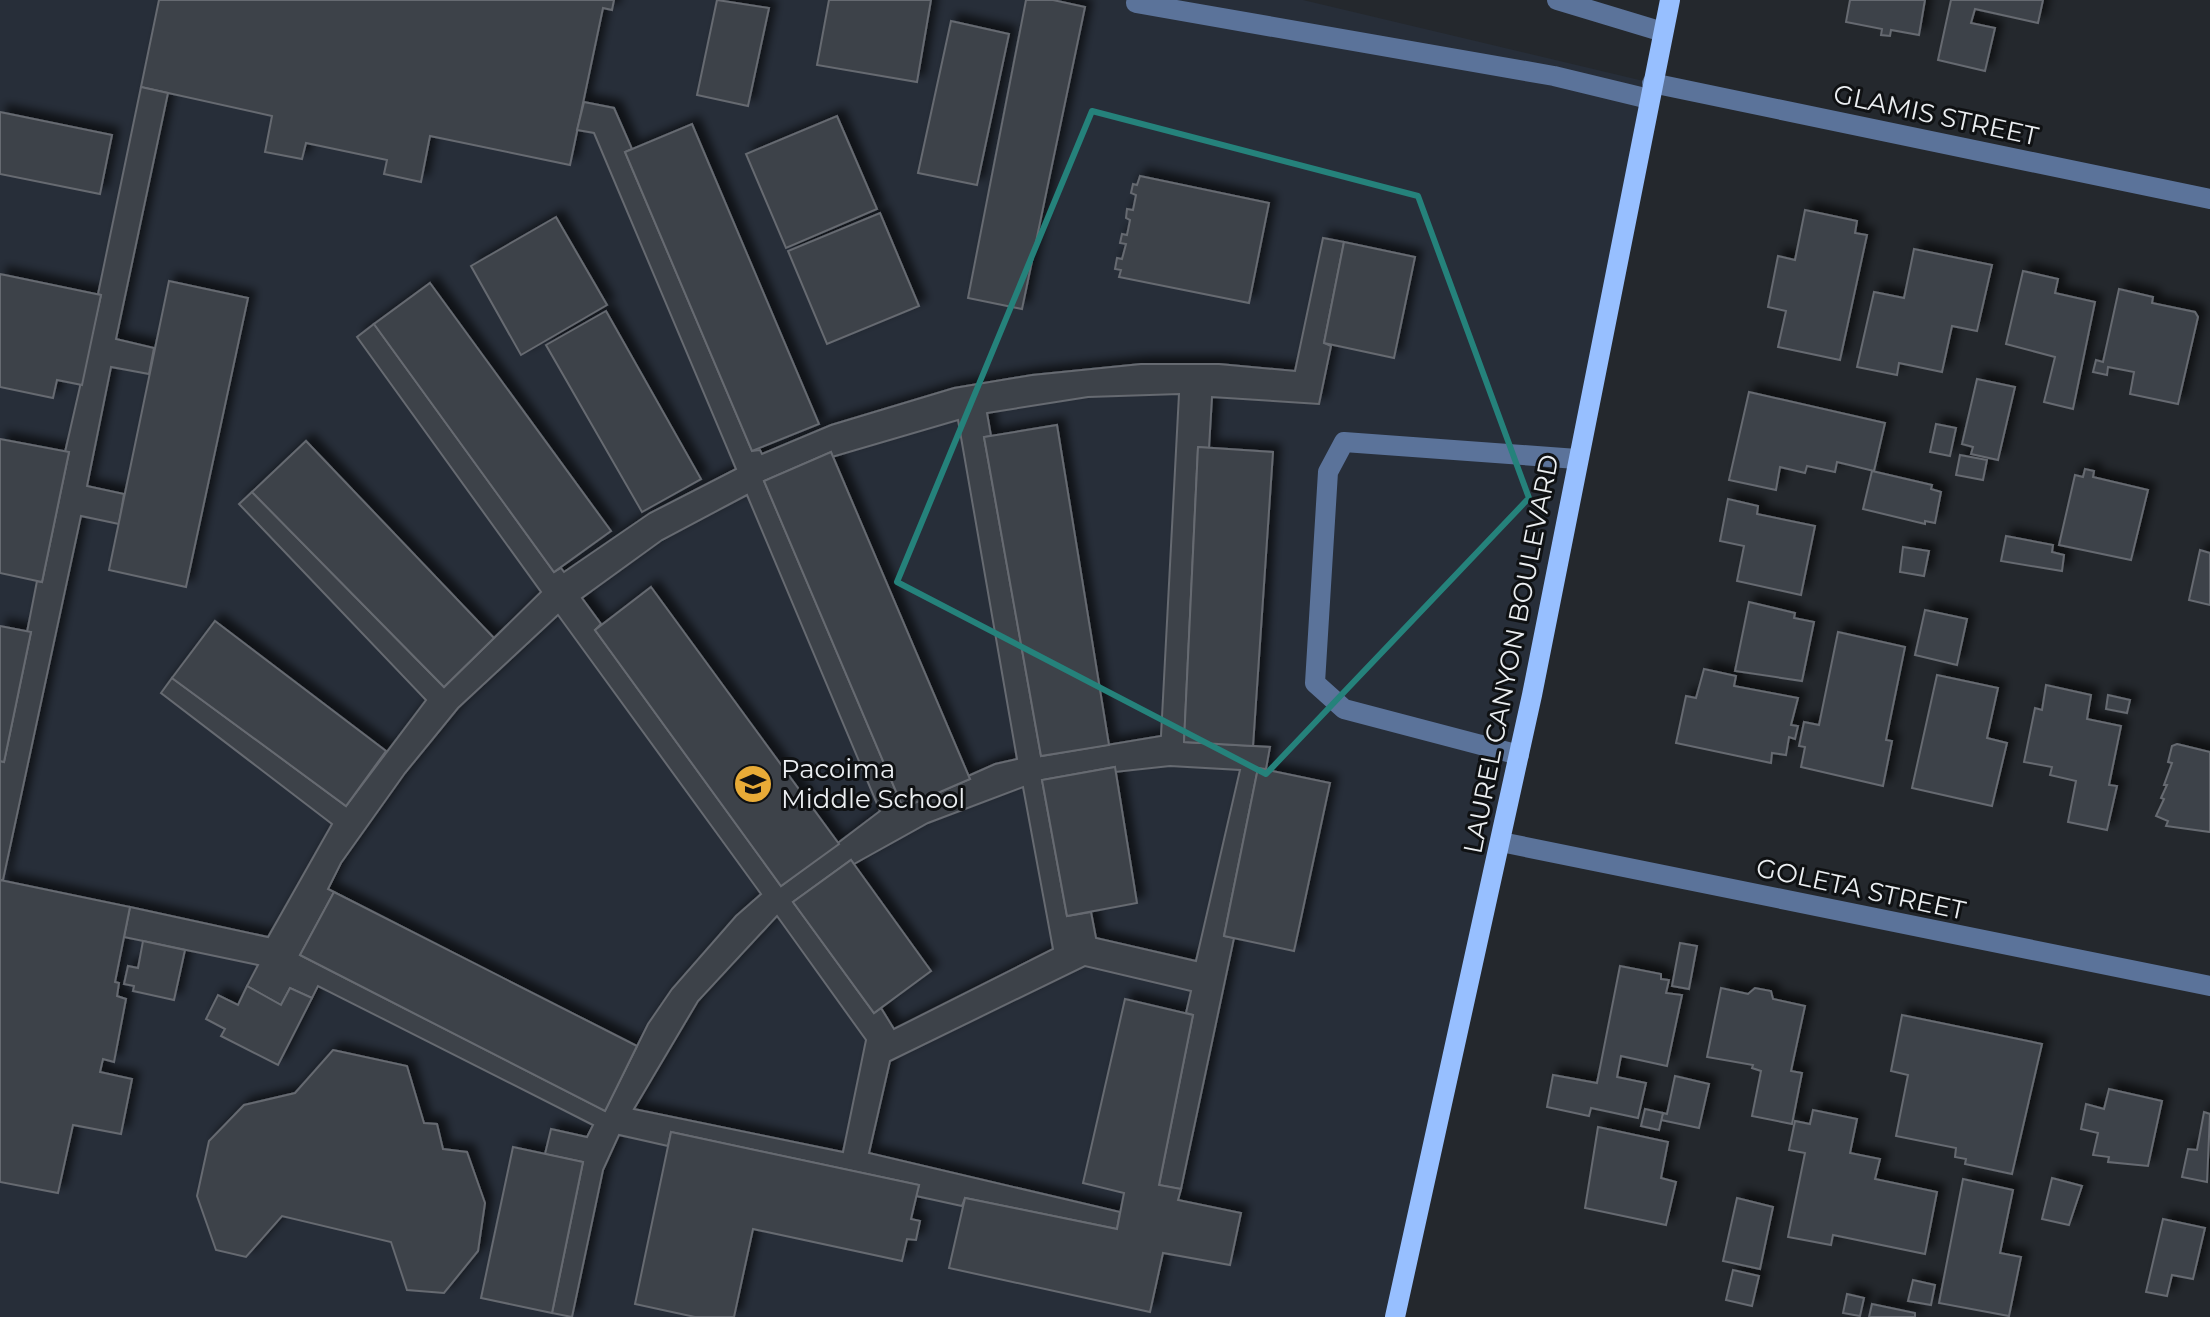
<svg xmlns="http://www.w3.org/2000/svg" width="2210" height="1317" viewBox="0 0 2210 1317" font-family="Montserrat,sans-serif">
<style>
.built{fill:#272e39}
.building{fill:#3e4248;stroke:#666a71;stroke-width:2;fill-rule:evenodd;filter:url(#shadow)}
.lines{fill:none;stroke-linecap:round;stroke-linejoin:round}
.minor{stroke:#5b739a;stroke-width:20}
.major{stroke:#97bfff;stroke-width:20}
.marked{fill:none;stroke:#25827b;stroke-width:6;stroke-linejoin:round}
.labels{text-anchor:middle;stroke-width:6;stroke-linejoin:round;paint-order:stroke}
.street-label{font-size:26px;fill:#ebeef1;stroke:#0f1113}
.poi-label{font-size:26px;fill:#ebeef1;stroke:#0f1113;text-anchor:start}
</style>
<defs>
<filter id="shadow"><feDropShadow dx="7" dy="-7" stdDeviation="4" flood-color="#0009"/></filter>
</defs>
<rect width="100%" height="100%" fill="#24282d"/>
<path class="built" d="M 0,0 L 1303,0 L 1652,83 L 1395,1317 L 0,1317 Z"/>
<g class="building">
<path d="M 159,0 L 614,0 L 612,10 L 603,8 L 570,165 L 430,136 L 421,182 L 384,174 L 387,160 L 306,143 L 302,159 L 265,152 L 272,116 L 141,87 Z"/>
<path d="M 717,0 L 769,8 L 748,106 L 697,95 Z"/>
<path d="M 829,0 L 931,0 L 917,82 L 817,65 Z"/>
<path d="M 1026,0 L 1053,0 L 1085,7 L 1022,309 L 968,298 Z"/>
<path d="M 1850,0 L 1925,0 L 1919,35 L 1891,30 L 1890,36 L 1881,35 L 1882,29 L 1846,22 Z"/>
<path d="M 1951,0 L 2043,0 L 2038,23 L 1975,9 L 1971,23 L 1995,28 L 1985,71 L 1938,60 Z"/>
<path d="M 951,21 L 1009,34 L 977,185 L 918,173 Z"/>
<path d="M 141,87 L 168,93 L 116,339 L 154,348 L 149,374 L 111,367 L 87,486 L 124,494 L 119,524 L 81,516 L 3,880 L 0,880 L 0,761 L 4,762 L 31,632 L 27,632 L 37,581 L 42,582 L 69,452 L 65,452 L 101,295 L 98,294 Z"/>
<path d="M 584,102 L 614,108 L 632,149 L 625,152 L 752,451 L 760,450 L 762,454 L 831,425 L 954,388 L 1032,375 L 1141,364 L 1219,364 L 1295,371 L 1323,238 L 1344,242 L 1324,343 L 1331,346 L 1319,404 L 1212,397 L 1209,448 L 1198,447 L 1184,742 L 1270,747 L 1266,769 L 1258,768 L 1224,936 L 1234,938 L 1181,1189 L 1159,1185 L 1193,1015 L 1186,1013 L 1191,991 L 1085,966 L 890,1061 L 869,1153 L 1120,1212 L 1117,1229 L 965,1198 L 962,1206 L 916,1196 L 919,1185 L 671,1132 L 668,1146 L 619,1135 L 603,1170 L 572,1317 L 552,1313 L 583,1162 L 545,1154 L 551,1129 L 587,1137 L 593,1125 L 318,986 L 312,998 L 290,988 L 281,1005 L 247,986 L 258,965 L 124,937 L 130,907 L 268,937 L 332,824 L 161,693 L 172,678 L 346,806 L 426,700 L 239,504 L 252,492 L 444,687 L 541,592 L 357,337 L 374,324 L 554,572 L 561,568 L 564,572 L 650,513 L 736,469 L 594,133 L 577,130 ZM 1179,394 L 1161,736 L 1041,756 L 984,437 L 991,436 L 987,413 L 1088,397 ZM 958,420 L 1017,759 L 995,764 L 968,776 L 970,779 L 903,808 L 764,481 L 831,452 L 832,457 ZM 747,495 L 880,811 L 781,886 L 595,630 L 601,624 L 582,598 L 662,540 ZM 558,615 L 761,894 L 736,916 L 672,989 L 648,1024 L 605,1111 L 300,955 L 334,892 L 328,889 L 341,863 L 405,773 L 458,708 ZM 1170,766 L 1240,770 L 1196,961 L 1096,938 L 1091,912 L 1067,916 L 1042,780 L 1115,767 L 1115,772 ZM 1023,787 L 1053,949 L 894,1029 L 881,1008 L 874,1013 L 793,902 L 851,860 L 854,864 L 928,823 ZM 777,916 L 866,1040 L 843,1152 L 634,1109 L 698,1001 Z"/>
<path d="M 0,112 L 112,135 L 100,194 L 0,174 Z"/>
<path d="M 837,116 L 877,209 L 786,248 L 746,154 Z"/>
<path d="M 692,124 L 819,424 L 752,451 L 625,152 Z"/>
<path d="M 1140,176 L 1269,203 L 1249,303 L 1119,277 L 1121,270 L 1115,269 L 1117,258 L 1122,259 L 1126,244 L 1120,243 L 1122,234 L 1127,235 L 1130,220 L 1126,218 L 1127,209 L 1133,210 L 1136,195 L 1131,193 L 1133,184 L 1137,185 Z"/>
<path d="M 1805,210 L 1857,221 L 1855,233 L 1867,235 L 1840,360 L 1778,347 L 1786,311 L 1768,307 L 1778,256 L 1795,260 Z"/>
<path d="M 880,213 L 919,306 L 827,344 L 788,251 Z"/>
<path d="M 556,217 L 607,305 L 521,355 L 471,266 Z"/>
<path d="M 1344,242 L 1415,257 L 1394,358 L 1324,343 Z"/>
<path d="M 1914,249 L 1992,265 L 1977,331 L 1952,326 L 1942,372 L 1899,363 L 1897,375 L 1857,367 L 1874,292 L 1904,298 Z"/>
<path d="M 2023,271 L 2058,279 L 2055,293 L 2095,302 L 2073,409 L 2044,402 L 2055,357 L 2006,344 Z"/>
<path d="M 0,274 L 101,295 L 82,385 L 57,380 L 53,398 L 0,387 Z"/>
<path d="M 169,281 L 248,298 L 186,587 L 109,570 Z"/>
<path d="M 430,283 L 611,531 L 554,572 L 374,324 Z"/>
<path d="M 2119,289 L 2153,297 L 2152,303 L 2195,312 L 2198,317 L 2178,404 L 2130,394 L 2134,372 L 2108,367 L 2107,375 L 2093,372 L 2096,360 L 2103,362 Z"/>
<path d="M 606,311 L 701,479 L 642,512 L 546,345 Z"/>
<path d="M 1977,379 L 2015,387 L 1998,460 L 1971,454 L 1973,447 L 1962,444 Z"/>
<path d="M 1749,392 L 1885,423 L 1874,471 L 1837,462 L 1835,472 L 1807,466 L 1805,473 L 1780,467 L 1776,490 L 1729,480 Z"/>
<path d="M 1936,424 L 1956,428 L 1950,456 L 1930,452 Z"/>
<path d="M 1057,425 L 1109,745 L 1041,756 L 984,437 Z"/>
<path d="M 0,439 L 69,452 L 42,582 L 0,573 Z"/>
<path d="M 306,441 L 494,638 L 444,687 L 252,492 Z"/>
<path d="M 1198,447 L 1273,452 L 1253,746 L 1184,742 Z"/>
<path d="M 831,452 L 970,779 L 903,808 L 764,481 Z"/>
<path d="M 1960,455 L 1987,460 L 1983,480 L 1956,475 Z"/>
<path d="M 2085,469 L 2094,471 L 2093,477 L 2148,490 L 2131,560 L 2059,545 L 2075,475 L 2083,477 Z"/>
<path d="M 1872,471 L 1932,485 L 1931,489 L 1941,492 L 1935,523 L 1925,521 L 1925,524 L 1863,509 Z"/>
<path d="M 1728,499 L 1758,506 L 1757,514 L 1815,526 L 1801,595 L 1737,581 L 1744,546 L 1720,541 Z"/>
<path d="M 2006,536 L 2053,545 L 2052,552 L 2064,555 L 2062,571 L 2001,561 Z"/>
<path d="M 1903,547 L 1929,551 L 1924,576 L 1900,572 Z"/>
<path d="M 2200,550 L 2210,553 L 2210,605 L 2189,600 Z"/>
<path d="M 651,587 L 839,844 L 781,886 L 595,630 Z"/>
<path d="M 1749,602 L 1795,613 L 1794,618 L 1814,622 L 1802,681 L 1735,671 Z"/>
<path d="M 1925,610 L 1967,619 L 1957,665 L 1915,655 Z"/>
<path d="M 215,621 L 386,751 L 346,806 L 172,678 Z"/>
<path d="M 0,626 L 31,632 L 4,762 L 0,761 Z"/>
<path d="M 1838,632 L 1905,647 L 1886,740 L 1892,741 L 1883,786 L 1801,767 L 1805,747 L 1799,746 L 1804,722 L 1819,725 Z"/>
<path d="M 1704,669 L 1736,676 L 1734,686 L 1798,698 L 1791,725 L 1798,726 L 1795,739 L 1789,737 L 1786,755 L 1772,753 L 1771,763 L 1676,743 L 1686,696 L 1696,698 Z"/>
<path d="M 1937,675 L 1998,688 L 1987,738 L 2007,743 L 1992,806 L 1912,788 Z"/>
<path d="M 2046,685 L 2091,695 L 2087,719 L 2121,726 L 2109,785 L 2117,786 L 2107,830 L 2068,822 L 2076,781 L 2050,775 L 2052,767 L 2024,762 L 2035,708 L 2042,710 Z"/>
<path d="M 2108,695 L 2130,700 L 2127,713 L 2106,709 Z"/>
<path d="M 2177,744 L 2210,752 L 2210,832 L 2166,826 L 2168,821 L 2156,816 L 2164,799 L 2161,798 L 2167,785 L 2164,785 L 2172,763 L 2168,762 L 2172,746 Z"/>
<path d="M 1115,767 L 1137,903 L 1067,916 L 1042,780 Z"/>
<path d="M 1258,768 L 1330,783 L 1294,951 L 1224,936 Z"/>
<path d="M 851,860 L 931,971 L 874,1013 L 793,902 Z"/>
<path d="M 0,880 L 130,907 L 115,982 L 119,983 L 117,996 L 126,999 L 114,1062 L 103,1059 L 100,1072 L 132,1079 L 121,1134 L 73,1125 L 58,1193 L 0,1182 Z"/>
<path d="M 334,892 L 637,1046 L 605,1111 L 300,955 Z"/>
<path d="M 143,941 L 185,950 L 174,1000 L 133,991 L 134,986 L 124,984 L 128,966 L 138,968 Z"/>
<path d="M 1680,943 L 1697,946 L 1689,989 L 1672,986 Z"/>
<path d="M 1620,966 L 1661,974 L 1661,979 L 1669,980 L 1666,993 L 1682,995 L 1667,1066 L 1621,1056 L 1617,1077 L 1646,1083 L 1638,1118 L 1591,1108 L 1589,1116 L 1547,1107 L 1553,1075 L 1597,1083 Z"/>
<path d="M 247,986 L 281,1005 L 290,988 L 312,998 L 278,1065 L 221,1036 L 225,1029 L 206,1019 L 218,995 L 238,1005 Z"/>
<path d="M 1721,988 L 1748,994 L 1755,988 L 1771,991 L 1773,999 L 1805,1006 L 1791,1071 L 1802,1073 L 1792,1124 L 1752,1116 L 1761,1071 L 1752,1068 L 1753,1065 L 1707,1057 Z"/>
<path d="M 1125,999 L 1193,1015 L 1159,1185 L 1181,1189 L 1178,1200 L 1241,1213 L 1230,1265 L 1163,1253 L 1150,1312 L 949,1268 L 965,1198 L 1117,1229 L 1124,1193 L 1083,1183 Z"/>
<path d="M 1902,1015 L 2042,1044 L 2012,1174 L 1965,1164 L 1966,1159 L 1955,1157 L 1956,1148 L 1896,1136 L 1908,1075 L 1891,1071 Z"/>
<path d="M 333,1050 L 407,1066 L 424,1123 L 437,1124 L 443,1149 L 467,1152 L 485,1203 L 478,1251 L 444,1293 L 407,1290 L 391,1242 L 282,1216 L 246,1257 L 216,1250 L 197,1196 L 209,1141 L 244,1105 L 295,1093 Z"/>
<path d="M 1675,1076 L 1709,1084 L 1699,1128 L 1661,1120 L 1663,1113 L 1667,1114 Z"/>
<path d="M 2109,1089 L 2162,1101 L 2148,1166 L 2108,1162 L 2109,1157 L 2093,1155 L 2098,1133 L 2081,1129 L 2086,1104 L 2104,1109 Z"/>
<path d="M 1645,1109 L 1663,1113 L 1659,1130 L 1641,1126 Z"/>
<path d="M 1813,1110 L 1857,1119 L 1850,1153 L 1880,1159 L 1875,1179 L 1937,1192 L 1925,1254 L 1833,1235 L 1831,1245 L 1788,1237 L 1805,1153 L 1789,1150 L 1795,1121 L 1810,1124 Z"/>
<path d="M 2204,1112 L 2210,1114 L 2207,1182 L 2182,1177 L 2188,1149 L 2197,1150 Z"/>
<path d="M 1598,1127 L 1668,1142 L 1661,1178 L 1676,1182 L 1666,1225 L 1585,1208 Z"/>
<path d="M 671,1132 L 919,1185 L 911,1219 L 920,1221 L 916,1240 L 907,1239 L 902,1261 L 753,1229 L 734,1317 L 695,1317 L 635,1304 Z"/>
<path d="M 513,1147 L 583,1162 L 552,1313 L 481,1298 Z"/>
<path d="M 2052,1178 L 2082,1186 L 2069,1225 L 2042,1219 Z"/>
<path d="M 1963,1179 L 2013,1190 L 2000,1253 L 2021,1257 L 2009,1316 L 1939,1303 Z"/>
<path d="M 1737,1198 L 1773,1207 L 1760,1269 L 1723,1261 Z"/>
<path d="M 2163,1219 L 2205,1228 L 2193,1279 L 2172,1275 L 2167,1296 L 2146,1292 Z"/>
<path d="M 1733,1270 L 1759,1276 L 1752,1306 L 1726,1300 Z"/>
<path d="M 1913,1280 L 1935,1285 L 1931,1305 L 1908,1301 Z"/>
<path d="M 1847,1294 L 1864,1298 L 1860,1316 L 1843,1313 Z"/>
<path d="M 1872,1304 L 1915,1313 L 1915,1317 L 1869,1317 Z"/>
</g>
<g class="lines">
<g class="minor">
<path d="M 1557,0 L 1663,32"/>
<path d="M 1136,3 L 1554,76 L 1649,99"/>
<path d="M 1652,83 L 2210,199"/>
<path d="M 1519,755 L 1344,709 L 1315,683 L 1328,472 L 1344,442 L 1577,459"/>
<path d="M 1501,842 L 2210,986"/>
</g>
<path class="major" d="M 1395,1317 L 1532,695 L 1670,0"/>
</g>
<path class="marked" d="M 1092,111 L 1418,196 L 1529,498 L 1266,774 L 897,582 Z"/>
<defs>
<g id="school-disc" transform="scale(2)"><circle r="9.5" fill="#e8ab37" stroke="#0f1113"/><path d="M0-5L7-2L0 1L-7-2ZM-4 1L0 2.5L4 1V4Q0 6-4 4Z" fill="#111"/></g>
</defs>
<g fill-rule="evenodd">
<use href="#school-disc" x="753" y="784"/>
</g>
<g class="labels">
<g class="street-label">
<text transform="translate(1936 115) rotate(12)" y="9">GLAMIS STREET</text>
<text transform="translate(1511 654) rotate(-79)" y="9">LAUREL CANYON BOULEVARD</text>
<text transform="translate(1861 889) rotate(12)" y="9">GOLETA STREET</text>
</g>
<g class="poi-label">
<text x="781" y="778">Pacoima<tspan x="781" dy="30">Middle School</tspan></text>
</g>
</g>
</svg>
